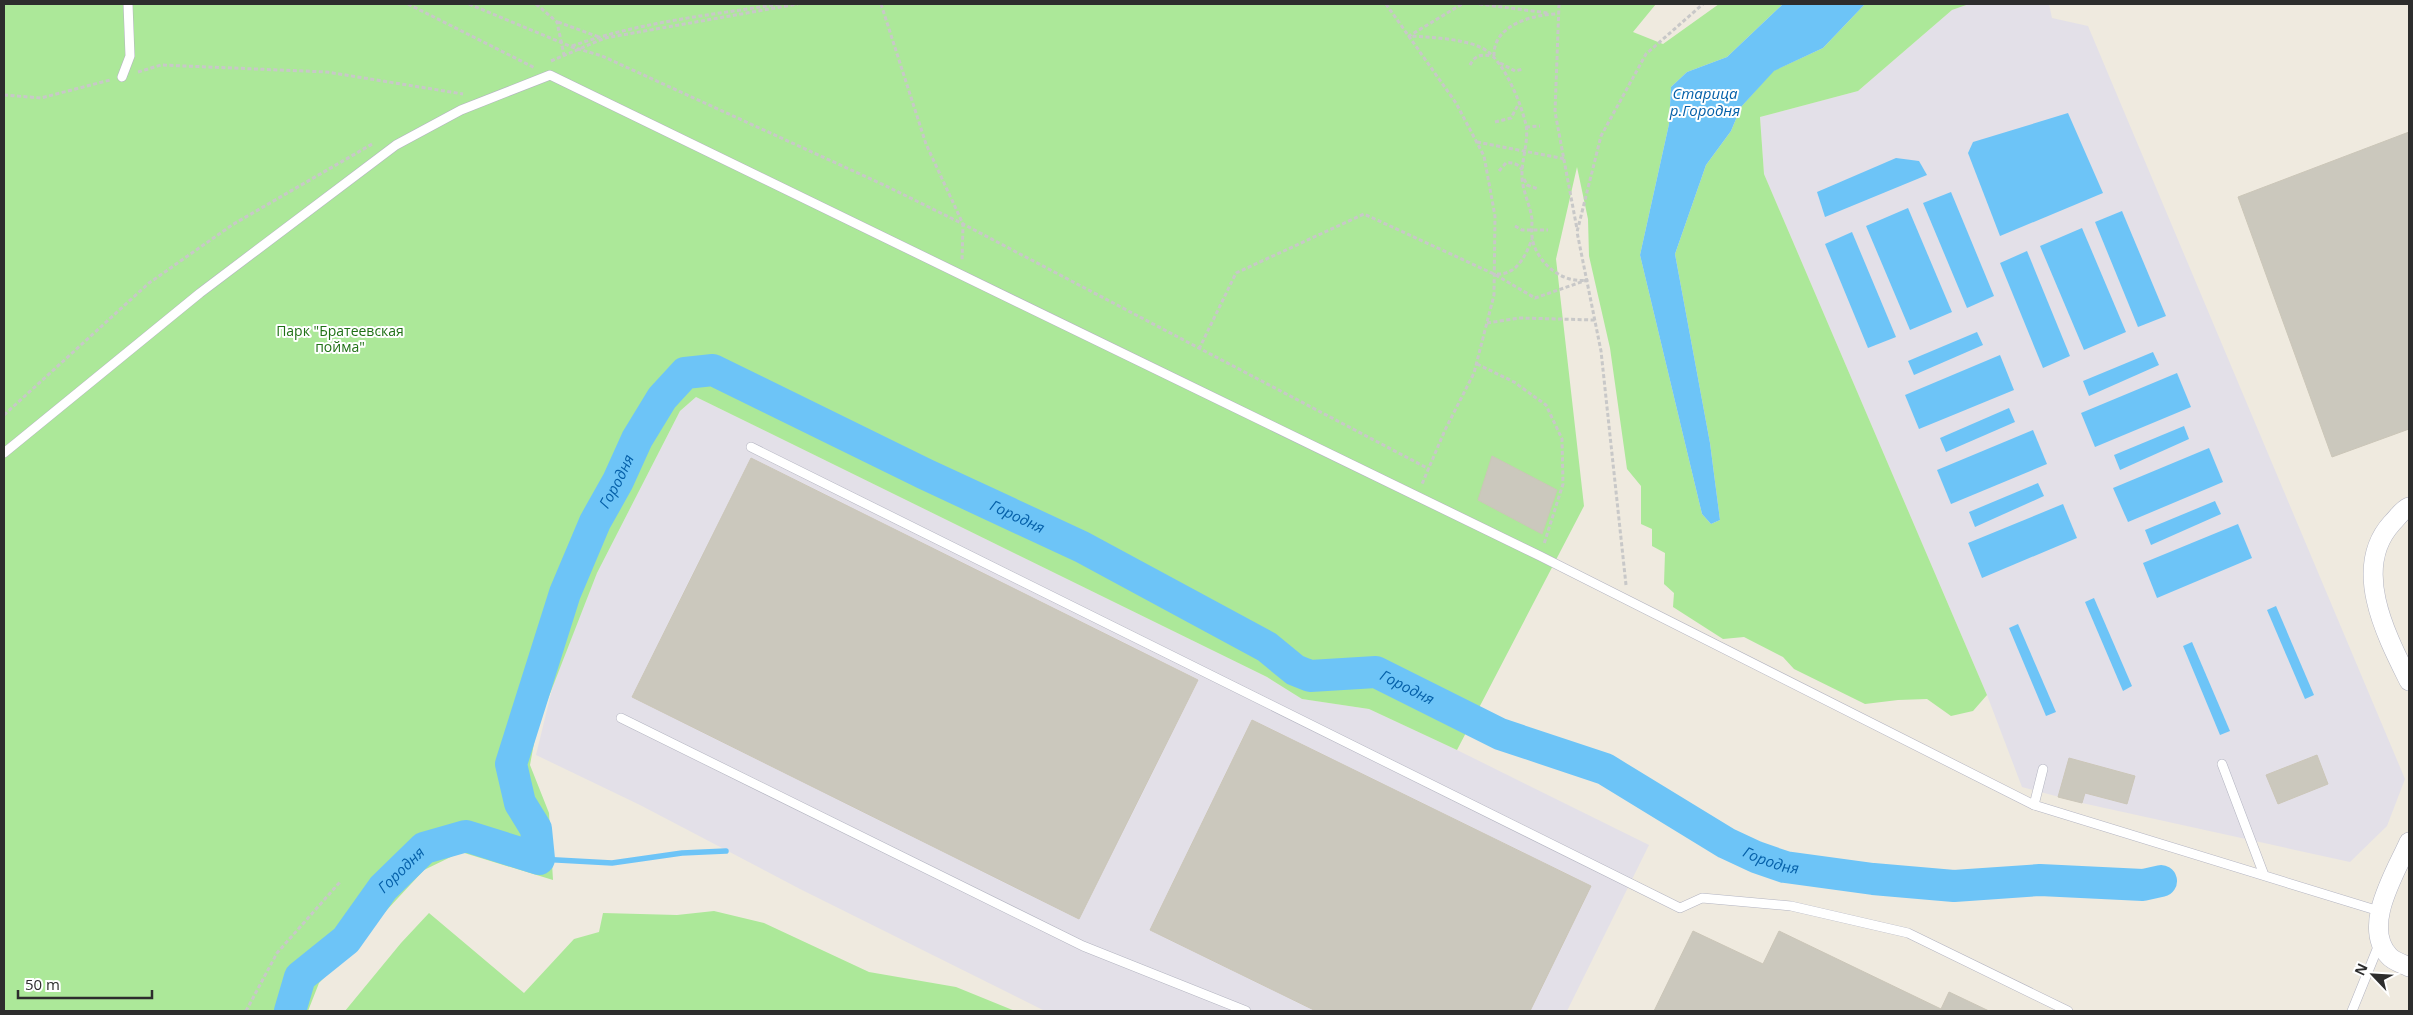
<svg xmlns="http://www.w3.org/2000/svg" width="2413" height="1015" viewBox="0 0 2413 1015" font-family="'Open Sans',sans-serif">
<style>
.industrial{fill:#e3e0e8}
.green{fill:#ace899}
.water{fill:#6dc4f7}
.lines{fill:none;stroke-linecap:round;stroke-linejoin:round}
.stream{stroke:#6dc4f7;stroke-width:5.5}
.river{stroke:#6dc4f7;stroke-width:32}
.building{fill:#cbc8bd;stroke:#cbc6b8}
.lane-casing{stroke:#b3b4c1;stroke-width:10}
.street-casing{stroke:#b3b4c1;stroke-width:20}
.path{stroke:#c8c8c8;stroke-width:3;stroke-dasharray:4 2.5;stroke-linecap:butt}
.lane{stroke:#fff;stroke-width:9}
.street{stroke:#fff;stroke-width:19}
.labels{text-anchor:middle;stroke-width:4;stroke-linejoin:round;paint-order:stroke}
.park-label{font-size:14px;fill:#207116;stroke:#fff}
.water-label{font-size:15px;font-style:italic;fill:#0560a9;stroke:#fff}
</style>
<rect width="100%" height="100%" fill="#efeadf"/>
<g class="industrial">
<path d="M 1969,4 L 2049,4 L 2052,18 L 2088,26 L 2405,779 L 2387,826 L 2350,862 L 2082,803 L 2022,787 L 1987,695 L 1764,174 L 1760,117 L 1858,91 L 1952,10 Z"/>
<path d="M 696,397 L 1267,677 L 1302,699 L 1369,709 L 1457,750 L 1649,845 L 1567,1011 L 1045,1011 L 800,889 L 640,805 L 536,755 L 553,685 L 597,573 L 680,411 Z"/>
</g>
<g class="green">
<path d="M 4,4 L 1656,4 L 1633,32 L 1663,44 L 1719,4 L 1783,4 L 1727,57 L 1687,72 L 1671,87 L 1669,124 L 1640,255 L 1702,514 L 1711,524 L 1720,520 L 1710,443 L 1675,254 L 1706,165 L 1731,131 L 1741,107 L 1773,71 L 1823,48 L 1865,4 L 1969,4 L 1952,10 L 1858,91 L 1760,117 L 1764,174 L 1987,695 L 1973,711 L 1951,716 L 1927,699 L 1898,700 L 1865,704 L 1794,669 L 1783,657 L 1744,637 L 1723,639 L 1673,607 L 1674,593 L 1664,584 L 1665,553 L 1652,546 L 1652,529 L 1641,524 L 1641,486 L 1627,469 L 1610,348 L 1589,256 L 1588,219 L 1577,167 L 1556,259 L 1584,506 L 1457,750 L 1369,709 L 1302,699 L 1267,677 L 696,397 L 680,411 L 597,573 L 537,727 L 530,765 L 549,813 L 553,880 L 461,852 L 424,870 L 319,983 L 308,1011 L 4,1011 Z"/>
<path d="M 714,911 L 764,923 L 869,972 L 956,987 L 1015,1011 L 345,1011 L 401,943 L 429,913 L 524,993 L 574,939 L 599,932 L 603,913 L 677,915 Z"/>
</g>
<g class="water">
<path d="M 1783,4 L 1865,4 L 1823,48 L 1774,71 L 1741,107 L 1731,131 L 1706,165 L 1675,254 L 1710,443 L 1720,520 L 1711,524 L 1702,514 L 1640,255 L 1669,124 L 1671,87 L 1687,72 L 1727,57 Z"/>
<path d="M 2068,113 L 2103,193 L 2000,236 L 1968,153 L 1973,142 Z"/>
<path d="M 1896,158 L 1919,161 L 1927,175 L 1825,217 L 1817,192 Z"/>
<path d="M 1951,192 L 1994,296 L 1967,308 L 1923,203 Z"/>
<path d="M 1908,208 L 1952,312 L 1910,330 L 1866,226 Z"/>
<path d="M 2122,211 L 2166,316 L 2138,327 L 2095,222 Z"/>
<path d="M 2082,228 L 2126,332 L 2084,350 L 2040,246 Z"/>
<path d="M 1852,232 L 1896,337 L 1868,348 L 1825,244 Z"/>
<path d="M 2027,251 L 2070,356 L 2043,368 L 2000,263 Z"/>
<path d="M 1977,332 L 1983,345 L 1914,375 L 1908,361 Z"/>
<path d="M 2153,352 L 2159,365 L 2089,396 L 2083,381 Z"/>
<path d="M 2000,355 L 2014,390 L 1919,429 L 1905,395 Z"/>
<path d="M 2177,373 L 2191,407 L 2095,447 L 2081,413 Z"/>
<path d="M 2009,408 L 2015,422 L 1946,452 L 1940,438 Z"/>
<path d="M 2184,426 L 2189,439 L 2120,470 L 2114,455 Z"/>
<path d="M 2033,430 L 2047,464 L 1951,504 L 1937,470 Z"/>
<path d="M 2209,448 L 2223,482 L 2128,522 L 2113,488 Z"/>
<path d="M 2038,483 L 2044,496 L 1975,527 L 1969,512 Z"/>
<path d="M 2215,501 L 2221,514 L 2151,545 L 2145,530 Z"/>
<path d="M 2063,504 L 2077,538 L 1982,578 L 1968,543 Z"/>
<path d="M 2238,524 L 2252,558 L 2157,598 L 2143,563 Z"/>
<path d="M 2094,598 L 2132,686 L 2123,691 L 2085,602 Z"/>
<path d="M 2276,606 L 2314,695 L 2305,699 L 2267,610 Z"/>
<path d="M 2018,624 L 2056,712 L 2046,716 L 2009,628 Z"/>
<path d="M 2192,642 L 2230,731 L 2220,735 L 2183,646 Z"/>
</g>
<g class="lines">
<path class="stream" d="M 539,859 L 612,863 L 682,853 L 726,851"/>
<path class="river" id="s1" d="M 290,1011 L 300,977 L 346,940 L 383,888 L 424,848 L 466,836 L 539,859 L 536,829 L 520,803 L 511,764 L 565,593 L 595,522 L 618,481 L 637,439 L 662,398 L 685,373 L 713,370 L 925,474 L 1082,547 L 1267,647 L 1295,670 L 1310,676 L 1376,672 L 1500,734 L 1605,769 L 1726,843 L 1756,857 L 1785,867 L 1873,879 L 1954,886 L 2040,880 L 2143,885 L 2161,881"/>
</g>
<g class="building">
<path d="M 2409,132 L 2409,429 L 2332,457 L 2238,197 Z"/>
<path d="M 1492,456 L 1557,490 L 1542,534 L 1478,500 Z"/>
<path d="M 751,458 L 1198,680 L 1079,919 L 632,697 Z"/>
<path d="M 1252,720 L 1591,886 L 1530,1011 L 1316,1011 L 1150,930 Z"/>
<path d="M 2317,755 L 2328,784 L 2278,804 L 2266,775 Z"/>
<path d="M 2069,758 L 2135,776 L 2127,804 L 2085,793 L 2082,803 L 2058,797 Z"/>
<path d="M 1693,931 L 1763,964 L 1779,931 L 1941,1009 L 1949,992 L 1989,1011 L 1654,1011 Z"/>
</g>
<g class="lines">
<g class="lane-casing">
<g id="lane">
<path d="M 122,77 L 130,56 L 128,4"/>
<path d="M 751,447 L 1680,908 L 1702,898 L 1791,906 L 1908,933 L 2068,1011"/>
<path d="M 4,453 L 200,293 L 396,145 L 461,110 L 550,75 L 1540,556 L 2034,805 L 2379,911"/>
<path d="M 621,718 L 1083,946 L 1246,1011"/>
<path d="M 2222,764 L 2264,875"/>
<path d="M 2034,805 L 2043,769"/>
<path d="M 2352,1011 L 2380,942"/>
</g>
</g>
<g class="street-casing">
<g id="street">
<path d="M 2409,507 C 2402,510 2398,517 2392,523 C 2351,568 2386,635 2409,681"/>
<path d="M 2409,842 C 2396,872 2361,926 2389,956 C 2393,961 2403,964 2409,967"/>
</g>
</g>
<g class="path">
<path d="M 408,4 L 535,68"/>
<path d="M 469,4 L 572,47 L 602,56 L 884,185 L 963,224 L 1429,469"/>
<path d="M 536,4 L 557,22 L 564,55"/>
<path d="M 881,4 L 926,144 L 963,224 L 962,261"/>
<path d="M 1386,4 L 1456,103 L 1484,156 L 1495,216 L 1494,295 L 1474,373 L 1445,430 L 1422,484"/>
<path d="M 1479,4 L 1548,13"/>
<path d="M 1559,4 L 1555,112 L 1577,229"/>
<path d="M 558,22 L 599,37"/>
<path d="M 572,46 C 639,22 711,15 780,4"/>
<path d="M 1494,56 C 1493,25 1532,15 1556,14"/>
<path d="M 551,61 L 605,38 L 798,4"/>
<path d="M 1500,63 L 1515,71 L 1523,69"/>
<path d="M 1470,65 C 1475,55 1482,54 1492,56"/>
<path d="M 138,72 L 161,65 L 327,72 L 463,94"/>
<path d="M 4,95 L 41,98 L 110,80"/>
<path d="M 1495,122 L 1511,118 L 1518,105"/>
<path d="M 1526,127 L 1540,126"/>
<path d="M 1477,142 L 1565,159"/>
<path d="M 1499,171 L 1506,163 C 1512,162 1519,164 1522,170"/>
<path d="M 1524,179 L 1527,185 L 1538,189"/>
<path d="M 1515,226 L 1522,230 L 1548,230"/>
<path d="M 1497,274 C 1517,275 1526,255 1532,239"/>
<path d="M 1487,323 L 1520,318 L 1595,320"/>
<path d="M 1199,349 L 1236,273 L 1364,214 L 1494,274 L 1535,298 L 1587,280 C 1563,284 1539,264 1533,242 C 1531,234 1532,226 1532,219 C 1530,205 1523,192 1522,178 C 1521,160 1529,142 1526,125 C 1521,103 1505,64 1487,51 C 1470,39 1431,37 1409,36 L 1462,4"/>
<path d="M 1477,364 L 1514,382 L 1546,405 L 1562,439 L 1563,484 L 1544,544"/>
<path d="M 4,415 L 149,283 L 232,225 L 374,143"/>
<path d="M 1626,585 L 1601,351 L 1577,232 L 1601,136 L 1646,54 L 1703,4"/>
<path d="M 246,1011 L 277,953 L 340,882"/>
</g>
<use href="#lane" class="lane"/>
<use href="#street" class="street"/>
</g>
<g class="labels">
<g class="park-label">
<text x="340" y="336">Парк "Братеевская<tspan x="340" dy="16">пойма"</tspan></text>
</g>
<g class="water-label">
<text x="1705" y="99">Старица<tspan x="1705" dy="17">р.Городня</tspan></text>
<text dy="5" stroke="none"><textPath href="#s1" startOffset="739">Городня</textPath></text>
<text dy="5" stroke="none"><textPath href="#s1" startOffset="1234">Городня</textPath></text>
<text dy="5" stroke="none"><textPath href="#s1" startOffset="1669">Городня</textPath></text>
<text dy="5" stroke="none"><textPath href="#s1" startOffset="2074">Городня</textPath></text>
<text dy="5" stroke="none"><textPath href="#s1" startOffset="184">Городня</textPath></text>
</g>
</g>
<rect width="2413" height="1015" fill="none" stroke="#2d2d2d" stroke-width="10"/>
<g transform="translate(2373 975) rotate(295)" stroke="#ffffff" stroke-width="4" paint-order="stroke">
<path d="M0-4L9 19L0 12L-9 19Z" fill="#2d2d2d"/>
<text y="-8" font-size="14" font-weight="bold" text-anchor="middle" fill="#2d2d2d">N</text>
</g>
<path d="M18 990v8h134v-8" fill="none" stroke="#2d2d2d" stroke-width="2.5"/>
<text x="25" y="990" font-size="15" fill="#2d2d2d" stroke="#ffffff" stroke-width="4" paint-order="stroke">50 m</text>
</svg>
